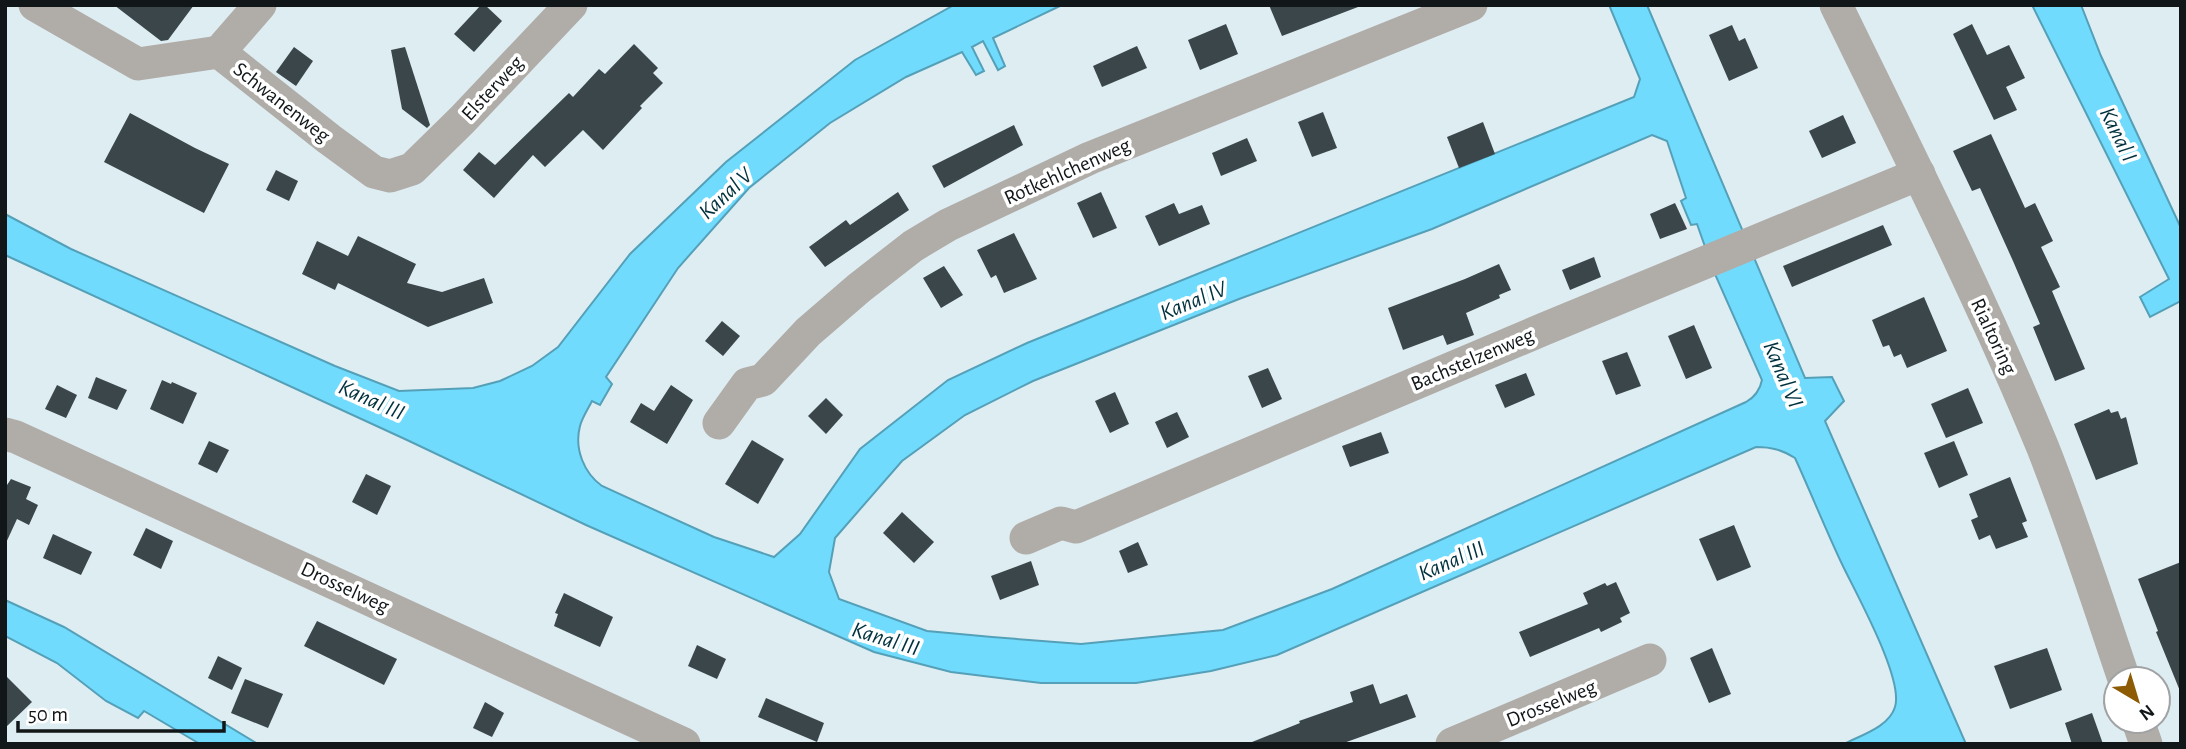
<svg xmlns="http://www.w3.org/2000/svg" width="2186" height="749" viewBox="0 0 2186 749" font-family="'Alegreya Sans',sans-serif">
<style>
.water{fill:#71dbfd;stroke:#54a0b8;stroke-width:2;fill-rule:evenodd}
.building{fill:#3a464a}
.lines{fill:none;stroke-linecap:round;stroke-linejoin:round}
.minor{stroke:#b0aca8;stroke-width:33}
.labels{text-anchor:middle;stroke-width:7;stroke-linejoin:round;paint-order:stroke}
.street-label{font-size:21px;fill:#111618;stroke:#fff}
.water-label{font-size:23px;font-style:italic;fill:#00313e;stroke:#fff}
</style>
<rect width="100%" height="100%" fill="#deedf2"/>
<g class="water">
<path d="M 954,5 L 1062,5 L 993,38 L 1005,66 L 998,70 L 983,41 L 972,47 L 984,71 L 976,75 L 962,52 L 906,77 L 830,123 L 749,188 L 678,268 L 606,377 L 612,384 L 600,405 L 592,401 C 588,409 582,418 580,426 C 574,449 584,473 602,486 L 714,537 L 774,557 L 800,534 L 860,449 L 948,380 L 1027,343 L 1634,97 L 1640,79 L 1609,5 L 1647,5 L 1805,378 L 1832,377 L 1844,401 L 1825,421 L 1966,744 L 1844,744 C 1861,735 1889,727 1895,707 C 1904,678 1855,592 1841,562 C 1825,528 1811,493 1795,458 C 1782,450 1772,447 1756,447 L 1277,655 L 1211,671 L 1136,683 L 1041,683 L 951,672 L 874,652 L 586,525 L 407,440 L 5,255 L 5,214 L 71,249 L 335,366 L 399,391 L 473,388 L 500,381 L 532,366 L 558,347 L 630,254 L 726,162 L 855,60 ZM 1652,135 L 1667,141 L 1686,198 L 1681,201 L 1691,225 L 1697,224 L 1714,272 L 1762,380 C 1760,390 1755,397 1746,402 L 1332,589 L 1223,630 L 1081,644 L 992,637 L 927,631 L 839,599 L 829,572 L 835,538 L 902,461 L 965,415 L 1033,381 L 1239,299 L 1432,229 Z"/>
<path d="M 2032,5 L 2081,5 L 2101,56 L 2181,228 L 2181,301 L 2150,317 L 2140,297 L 2169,279 Z"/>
<path d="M 5,600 L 64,627 L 258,744 L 200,744 L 144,711 L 138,718 L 106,701 L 57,663 L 5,636 Z"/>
</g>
<g class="building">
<path d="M 114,5 L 194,5 L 168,40 L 161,41 Z"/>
<path d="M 481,5 L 485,5 L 502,21 L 474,52 L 454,34 Z"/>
<path d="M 1269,5 L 1358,5 L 1358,7 L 1282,36 Z"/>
<path d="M 1226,24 L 1238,54 L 1200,70 L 1188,40 Z"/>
<path d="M 1972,24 L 1987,55 L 2009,45 L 2025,78 L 2006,87 L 2017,110 L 1994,120 L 1953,34 Z"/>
<path d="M 1732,25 L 1739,41 L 1745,38 L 1758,68 L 1729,81 L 1709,35 Z"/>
<path d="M 634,44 L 658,68 L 653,73 L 663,83 L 640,106 L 642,108 L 603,150 L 583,130 L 545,167 L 533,155 L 494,198 L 463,170 L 479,152 L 495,165 L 569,93 L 573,97 L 599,69 L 605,74 Z"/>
<path d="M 1137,46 L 1147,68 L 1102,87 L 1093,66 Z"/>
<path d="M 294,47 L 313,61 L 296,86 L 276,72 Z"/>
<path d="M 405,47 L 430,125 L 427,128 L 402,109 L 391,50 Z"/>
<path d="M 1323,112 L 1337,148 L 1312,157 L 1298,122 Z"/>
<path d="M 130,113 L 195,148 L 229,164 L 204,213 L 104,162 Z"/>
<path d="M 1843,115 L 1856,143 L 1822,158 L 1809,131 Z"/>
<path d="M 1483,122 L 1495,154 L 1459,168 L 1447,137 Z"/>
<path d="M 1014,125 L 1023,145 L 944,188 L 932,166 Z"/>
<path d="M 1991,134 L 2025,208 L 2035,203 L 2053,241 L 2041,247 L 2060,287 L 2052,291 L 2085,369 L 2055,381 L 2033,327 L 2040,324 L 2013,261 L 1980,188 L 1972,191 L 1953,151 Z"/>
<path d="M 1247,138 L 1257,161 L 1221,176 L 1212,153 Z"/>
<path d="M 276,170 L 298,181 L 289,201 L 266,190 Z"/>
<path d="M 898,192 L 909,210 L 825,267 L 809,247 L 846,220 L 850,225 Z"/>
<path d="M 1101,192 L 1117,228 L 1093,238 L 1077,203 Z"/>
<path d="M 1174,203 L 1179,214 L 1202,205 L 1210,224 L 1159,246 L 1145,216 Z"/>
<path d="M 1675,203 L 1687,229 L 1660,239 L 1650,214 Z"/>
<path d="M 1883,225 L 1892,245 L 1792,287 L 1783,266 Z"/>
<path d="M 1014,233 L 1037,279 L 1004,293 L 996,275 L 991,278 L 977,250 Z"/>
<path d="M 358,236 L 416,264 L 407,283 L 442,292 L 484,278 L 493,303 L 428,327 L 338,283 L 335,290 L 302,274 L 317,241 L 348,256 Z"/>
<path d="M 1594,257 L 1601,277 L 1570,290 L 1562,270 Z"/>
<path d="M 1499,264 L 1511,290 L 1499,295 L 1500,298 L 1466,313 L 1474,335 L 1447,345 L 1443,335 L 1403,350 L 1388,308 L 1465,279 Z"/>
<path d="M 944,266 L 963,295 L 941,308 L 923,278 Z"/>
<path d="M 1924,297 L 1947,351 L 1907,368 L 1901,354 L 1894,357 L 1889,345 L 1883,347 L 1872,320 Z"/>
<path d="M 722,321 L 740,336 L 723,356 L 705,341 Z"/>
<path d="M 1694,325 L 1712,368 L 1686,379 L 1668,336 Z"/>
<path d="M 1627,352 L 1641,386 L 1616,395 L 1602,361 Z"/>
<path d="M 1268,368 L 1282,399 L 1262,408 L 1248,376 Z"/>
<path d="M 1526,373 L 1535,395 L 1505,408 L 1495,385 Z"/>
<path d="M 96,377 L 127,390 L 117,410 L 88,398 Z"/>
<path d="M 162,380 L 171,384 L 172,382 L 197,393 L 183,424 L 150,409 Z"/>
<path d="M 57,385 L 77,395 L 66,418 L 45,409 Z"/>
<path d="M 671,385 L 693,400 L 667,444 L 630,422 L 641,403 L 654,411 Z"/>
<path d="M 1968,388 L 1983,423 L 1946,438 L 1931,404 Z"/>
<path d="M 1115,392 L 1129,424 L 1110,433 L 1095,401 Z"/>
<path d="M 826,398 L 843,415 L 826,434 L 808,416 Z"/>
<path d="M 2109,409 L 2111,413 L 2118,411 L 2121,419 L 2126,417 L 2138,464 L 2096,480 L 2074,424 Z"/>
<path d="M 1177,412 L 1189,437 L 1167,448 L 1155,422 Z"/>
<path d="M 1381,432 L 1389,453 L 1350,467 L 1342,446 Z"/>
<path d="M 752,440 L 784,459 L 758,504 L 725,484 Z"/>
<path d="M 209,441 L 229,450 L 217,473 L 198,464 Z"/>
<path d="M 1954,441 L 1968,475 L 1939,488 L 1924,453 Z"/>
<path d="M 366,474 L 391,486 L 377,515 L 352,502 Z"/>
<path d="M 2010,477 L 2027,521 L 2022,523 L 2028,537 L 1996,549 L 1990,535 L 1979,540 L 1971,520 L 1978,517 L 1969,494 Z"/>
<path d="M 11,479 L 31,487 L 26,499 L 38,505 L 29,525 L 17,519 L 5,545 L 5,488 Z"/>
<path d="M 902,512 L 934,542 L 914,563 L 883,533 Z"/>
<path d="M 1734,525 L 1751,567 L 1717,581 L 1699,539 Z"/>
<path d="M 146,528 L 173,541 L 161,569 L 133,555 Z"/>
<path d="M 53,534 L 92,552 L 81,575 L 43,558 Z"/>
<path d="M 1138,542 L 1148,565 L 1128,573 L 1119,551 Z"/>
<path d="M 1031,561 L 1039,585 L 1000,600 L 991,576 Z"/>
<path d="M 2181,562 L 2181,691 L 2180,691 L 2156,632 L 2158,631 L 2138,579 Z"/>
<path d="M 1616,582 L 1630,613 L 1620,618 L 1622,622 L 1601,632 L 1599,628 L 1530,657 L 1519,632 L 1588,604 L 1583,593 L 1605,583 L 1607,586 Z"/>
<path d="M 564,593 L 613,617 L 600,647 L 554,626 L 558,614 L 555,613 Z"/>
<path d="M 317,621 L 397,659 L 384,685 L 304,646 Z"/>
<path d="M 697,645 L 726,659 L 717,679 L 688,666 Z"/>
<path d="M 1712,648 L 1731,694 L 1709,703 L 1690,658 Z"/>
<path d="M 2047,648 L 2062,690 L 2010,709 L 1994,666 Z"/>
<path d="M 218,656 L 242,668 L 232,690 L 208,678 Z"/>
<path d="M 5,675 L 32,702 L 5,728 Z"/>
<path d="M 245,679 L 283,694 L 268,728 L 231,713 Z"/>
<path d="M 1373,684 L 1380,704 L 1407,694 L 1416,717 L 1341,744 L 1252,744 L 1252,742 L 1300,723 L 1299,721 L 1353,702 L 1350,692 Z"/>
<path d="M 766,698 L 824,723 L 817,742 L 758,717 Z"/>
<path d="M 485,702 L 504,713 L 492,737 L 473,728 Z"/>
<path d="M 2092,713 L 2103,744 L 2072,744 L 2065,723 Z"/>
</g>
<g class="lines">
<g class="minor">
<path d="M 35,5 L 138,64 L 219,52 L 329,139 L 374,172 L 390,176 L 412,169 L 462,120 L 571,5"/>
<path d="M 1836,5 C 1907,151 1981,297 2043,448 C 2073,524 2098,602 2124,679"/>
<path d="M 219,52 L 260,5"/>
<path d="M 719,423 L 747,384 L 763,380 L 808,332 L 859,288 L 913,246 L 948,225 L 1090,158 L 1471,5"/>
<path d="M 5,434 L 16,437 L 684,744"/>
<path d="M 1026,538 L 1061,523 L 1076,527 L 1544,329 L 1919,174"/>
<path d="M 2138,721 L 2146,744"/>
<path d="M 1452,744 L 1650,660"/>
</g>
</g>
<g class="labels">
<g class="street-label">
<text transform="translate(492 88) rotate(-47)" y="7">Elsterweg</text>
<text transform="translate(282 102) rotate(38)" y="7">Schwanenweg</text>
<text transform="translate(1067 171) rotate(-24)" y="7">Rotkehlchenweg</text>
<text transform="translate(1994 336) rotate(65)" y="7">Rialtoring</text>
<text transform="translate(1472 359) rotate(-23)" y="7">Bachstelzenweg</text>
<text transform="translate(345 587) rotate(25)" y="7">Drosselweg</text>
<text transform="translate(1551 703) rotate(-22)" y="7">Drosselweg</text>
</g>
<g class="water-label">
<text transform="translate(2119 134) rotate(64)" y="8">Kanal I</text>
<text transform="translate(725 193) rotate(-43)" y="8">Kanal V</text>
<text transform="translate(1193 300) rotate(-22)" y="8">Kanal IV</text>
<text transform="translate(1784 374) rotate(67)" y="8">Kanal VI</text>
<text transform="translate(372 399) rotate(24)" y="8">Kanal III</text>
<text transform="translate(1451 560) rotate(-23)" y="8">Kanal III</text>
<text transform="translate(886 638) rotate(17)" y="8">Kanal III</text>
</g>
</g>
<rect width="2186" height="749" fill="none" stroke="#111618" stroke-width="14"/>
<g transform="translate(2137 700) rotate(142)"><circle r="33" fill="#ffffff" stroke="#a0a2a3" stroke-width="2"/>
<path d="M0-5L12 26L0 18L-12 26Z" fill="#8c5b04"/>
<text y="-10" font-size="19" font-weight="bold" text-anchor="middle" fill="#111618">N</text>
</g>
<path d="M18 721v10h206v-10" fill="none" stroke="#111618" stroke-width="3.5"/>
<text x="28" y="721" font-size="21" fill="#111618" stroke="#ffffff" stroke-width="5" paint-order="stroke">50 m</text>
</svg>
